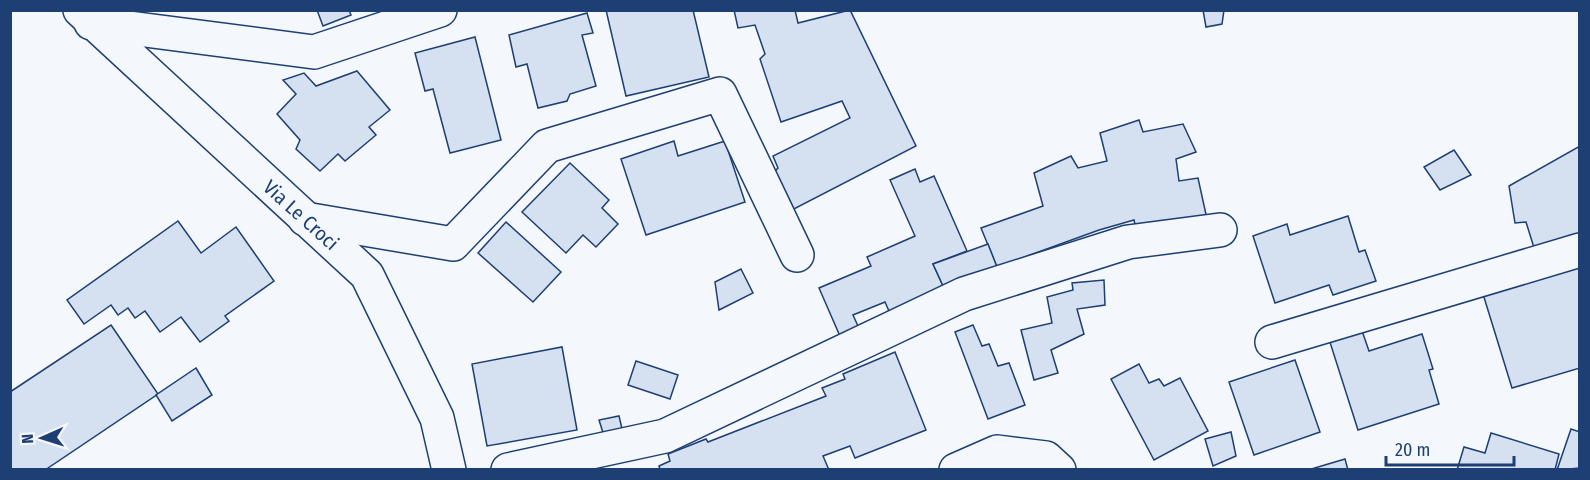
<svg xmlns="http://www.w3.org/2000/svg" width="1590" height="480" viewBox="0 0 1590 480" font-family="'Fira Sans Condensed',sans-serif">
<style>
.building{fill:#d5e0f0;stroke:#1d3f73;stroke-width:1.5}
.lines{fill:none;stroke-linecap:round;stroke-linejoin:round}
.minor-casing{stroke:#1d3f73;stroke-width:36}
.minor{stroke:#f4f7fb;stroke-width:33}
.labels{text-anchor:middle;stroke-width:4.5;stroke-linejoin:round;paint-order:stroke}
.street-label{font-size:20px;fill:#1d3f73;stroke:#f4f7fb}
</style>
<rect width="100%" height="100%" fill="#f4f7fb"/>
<g class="building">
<path d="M 317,10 L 349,10 L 351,15 L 323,26 Z"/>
<path d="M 606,10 L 693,10 L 709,77 L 626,96 Z"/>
<path d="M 734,10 L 795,10 L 798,23 L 850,10 L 916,146 L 790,211 L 773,173 L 778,168 L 773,156 L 850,118 L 842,101 L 781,122 L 760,59 L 765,54 L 755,25 L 738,28 Z"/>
<path d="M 1203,10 L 1224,10 L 1222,24 L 1206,27 Z"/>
<path d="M 587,13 L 593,33 L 582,35 L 596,86 L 570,94 L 567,101 L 538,108 L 527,64 L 516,67 L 509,35 Z"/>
<path d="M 475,37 L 501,140 L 450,153 L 433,89 L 425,91 L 415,53 Z"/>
<path d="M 357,71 L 390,110 L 369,127 L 376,135 L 345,161 L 338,154 L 320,171 L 296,149 L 300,140 L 277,114 L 296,94 L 283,80 L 304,73 L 316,86 Z"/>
<path d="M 1139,120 L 1143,132 L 1183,124 L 1196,152 L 1176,159 L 1179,181 L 1198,178 L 1207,219 L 1137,233 L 1134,220 L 1099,230 L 997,267 L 981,228 L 1043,206 L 1034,173 L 1071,156 L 1078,168 L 1107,161 L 1100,133 Z"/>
<path d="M 674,141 L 678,156 L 725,141 L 745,202 L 646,235 L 621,159 Z"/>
<path d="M 1580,146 L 1580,241 L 1536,254 L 1526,222 L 1515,223 L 1509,186 Z"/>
<path d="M 1454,150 L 1471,175 L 1440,190 L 1424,167 Z"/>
<path d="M 570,163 L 609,200 L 602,208 L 618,224 L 596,247 L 583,235 L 566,253 L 522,212 Z"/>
<path d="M 915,169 L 920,182 L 934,176 L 967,251 L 933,264 L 944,288 L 892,318 L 885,302 L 853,315 L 862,335 L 843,343 L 819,288 L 871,266 L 867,257 L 915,236 L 890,180 Z"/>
<path d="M 1348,216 L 1359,252 L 1365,250 L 1376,281 L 1333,295 L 1329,285 L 1275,303 L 1253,236 L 1287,224 L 1290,235 Z"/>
<path d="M 178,221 L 201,253 L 236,227 L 274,281 L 225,316 L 229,321 L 200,342 L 181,317 L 160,332 L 145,311 L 135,318 L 128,308 L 118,315 L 111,305 L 84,324 L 67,300 Z"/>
<path d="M 506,222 L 561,272 L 533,302 L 478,253 Z"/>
<path d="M 988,244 L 997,267 L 944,288 L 933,264 Z"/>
<path d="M 1580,264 L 1580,368 L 1512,388 L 1483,294 Z"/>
<path d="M 741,269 L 753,293 L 719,310 L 715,282 Z"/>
<path d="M 1104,280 L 1105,305 L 1077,309 L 1084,334 L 1051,350 L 1058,373 L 1034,380 L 1021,330 L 1052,323 L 1047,297 L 1073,290 L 1072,283 Z"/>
<path d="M 111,325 L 158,394 L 45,470 L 10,470 L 10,392 Z"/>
<path d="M 973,325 L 982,346 L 989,344 L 998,366 L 1009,363 L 1025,405 L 988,419 L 955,332 Z"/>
<path d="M 1360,325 L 1369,351 L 1422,334 L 1433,369 L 1429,370 L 1439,404 L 1358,430 L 1328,336 Z"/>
<path d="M 562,347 L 577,430 L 487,446 L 472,364 Z"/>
<path d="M 895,352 L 926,430 L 855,458 L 850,446 L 823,456 L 829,470 L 660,470 L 659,466 L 670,461 L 668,454 L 706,439 L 708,442 L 826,396 L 822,388 L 845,379 L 843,374 Z"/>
<path d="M 1295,360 L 1320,432 L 1254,455 L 1229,382 Z"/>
<path d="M 636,361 L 678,375 L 670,399 L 628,385 Z"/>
<path d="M 1139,364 L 1149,383 L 1159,379 L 1164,386 L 1180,378 L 1208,431 L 1154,460 L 1111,379 Z"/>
<path d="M 196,368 L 212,395 L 172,421 L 156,395 Z"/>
<path d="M 619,416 L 623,433 L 605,439 L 599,420 Z"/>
<path d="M 1571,429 L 1580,432 L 1580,468 L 1557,470 Z"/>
<path d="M 1231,432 L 1236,456 L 1213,466 L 1205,439 Z"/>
<path d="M 1491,433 L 1559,454 L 1555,470 L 1457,470 L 1464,447 L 1485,453 Z"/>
<path d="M 1345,459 L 1348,470 L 1308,470 Z"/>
</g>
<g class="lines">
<g class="minor-casing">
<g id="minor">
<path d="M 80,10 L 367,275 L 437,418 L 449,470"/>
<path d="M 91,23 L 314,52 L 440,10"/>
<path d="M 305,219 L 453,244 L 547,146 L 720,94 L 797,255"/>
<path d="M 1272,342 L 1580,250"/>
<path d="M 508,470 L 665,436 L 964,294 L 1128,242 L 1220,230"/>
<path d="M 956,470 L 997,452 L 1046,458 L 1059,470"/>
</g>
</g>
<use href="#minor" class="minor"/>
</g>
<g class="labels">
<g class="street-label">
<text transform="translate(301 215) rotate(42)" y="7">Via Le Croci</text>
</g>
</g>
<rect width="1590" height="480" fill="none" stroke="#1d3f73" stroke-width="24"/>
<g transform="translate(42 438) rotate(267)" stroke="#f4f7fb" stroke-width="4.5" paint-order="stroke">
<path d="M0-4.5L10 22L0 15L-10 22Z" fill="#1d3f73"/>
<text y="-9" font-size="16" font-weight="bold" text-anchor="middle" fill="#1d3f73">N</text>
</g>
<path d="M1386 456v9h128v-9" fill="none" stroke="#1d3f73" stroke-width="3"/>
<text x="1395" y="456" font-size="18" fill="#1d3f73" stroke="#f4f7fb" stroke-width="4.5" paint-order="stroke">20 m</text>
</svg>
